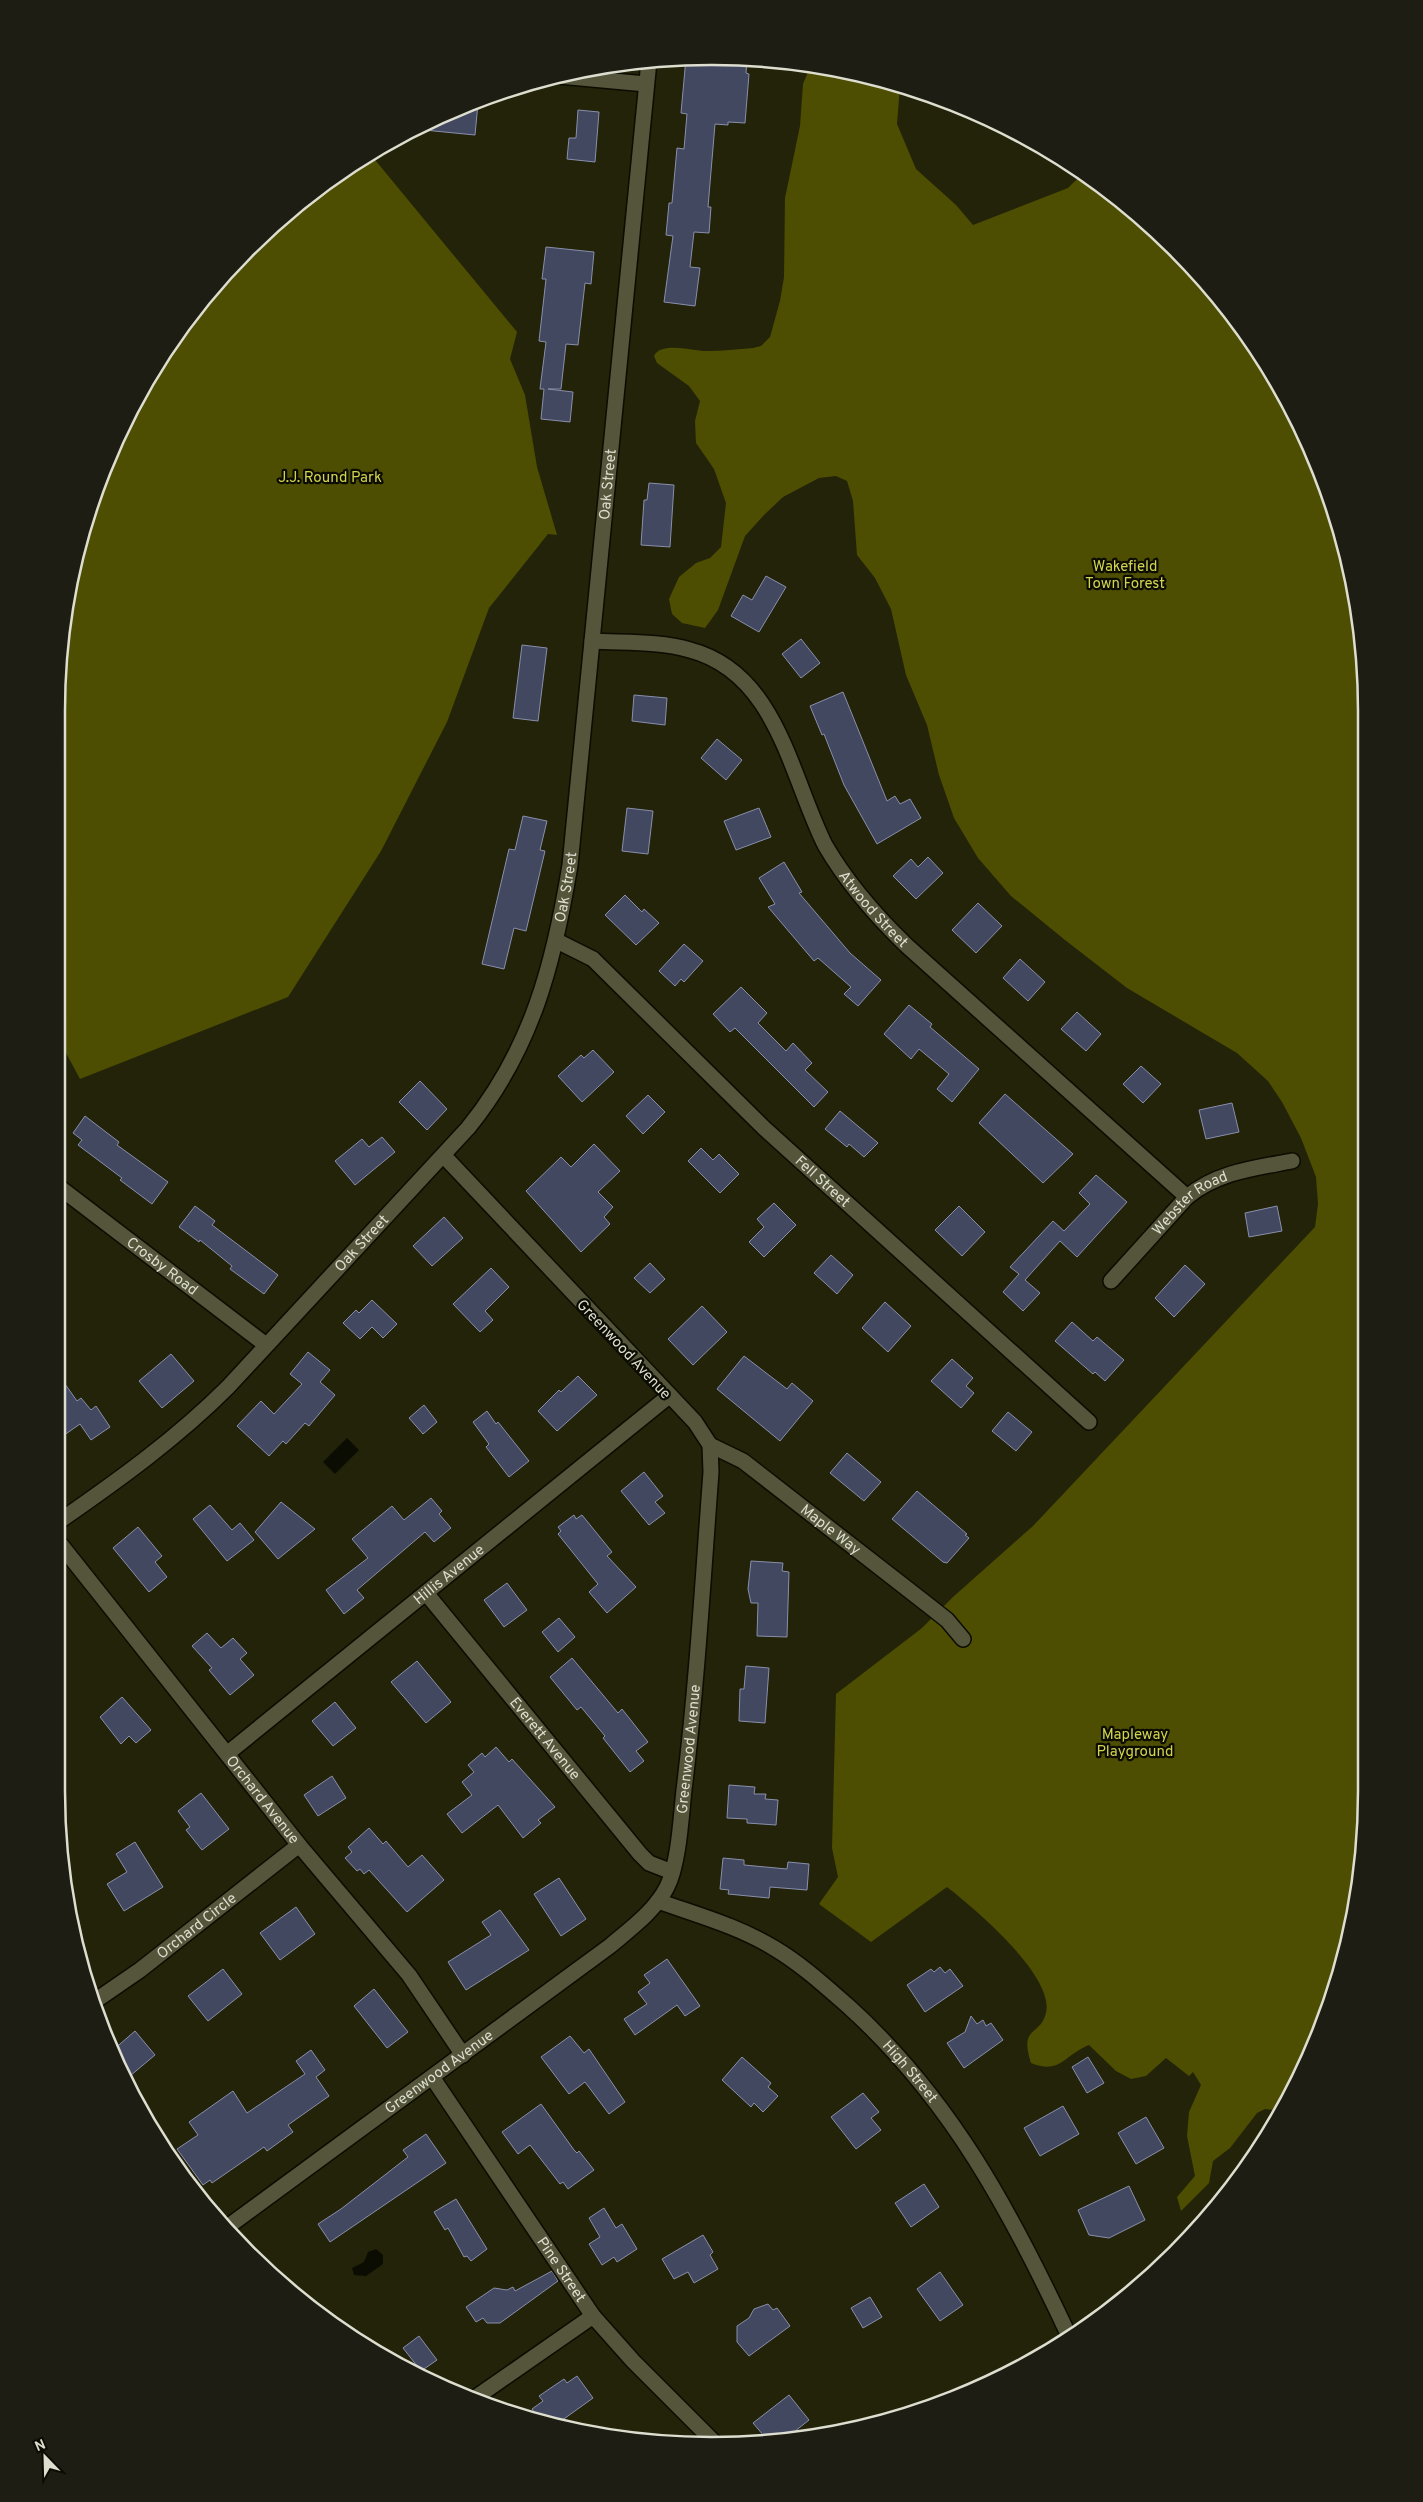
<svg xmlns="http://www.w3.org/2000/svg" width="1423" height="2502" viewBox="0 0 1423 2502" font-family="Overpass,sans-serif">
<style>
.green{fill:#4d4e01}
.water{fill:#0c0d02}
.building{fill:#434861;stroke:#898fab}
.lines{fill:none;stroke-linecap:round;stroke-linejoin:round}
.minor-casing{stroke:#0c0c00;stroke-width:18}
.minor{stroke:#54553a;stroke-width:15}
.labels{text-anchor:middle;stroke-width:4.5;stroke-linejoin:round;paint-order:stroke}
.park-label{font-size:15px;fill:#d1d54e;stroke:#0c0c03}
.street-label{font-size:15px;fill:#dddecf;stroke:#0c0c03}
.rim{fill:none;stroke:#dddecf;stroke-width:2.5}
</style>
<rect width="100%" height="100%" fill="#232309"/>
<g class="green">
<path d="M 811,65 L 900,86 L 897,124 L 916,169 L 956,205 L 973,225 L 1068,188 L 1080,176 L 1175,248 L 1256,348 L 1332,501 L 1361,626 L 1365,1833 L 1344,1960 L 1282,2111 L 1265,2109 L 1257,2113 L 1230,2148 L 1213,2161 L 1209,2183 L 1181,2211 L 1177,2197 L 1195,2176 L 1187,2136 L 1189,2112 L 1201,2085 L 1193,2072 L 1189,2076 L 1166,2058 L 1146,2076 L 1131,2079 L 1116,2071 L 1089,2045 C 1064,2055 1060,2075 1031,2063 C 1019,2025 1040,2037 1046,2013 C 1055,1976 974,1908 947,1887 L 871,1942 L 819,1904 L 838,1877 L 832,1848 L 836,1694 L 922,1628 L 953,1597 L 1033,1526 L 1315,1227 L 1318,1204 L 1316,1177 L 1301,1138 L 1282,1102 L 1268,1081 L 1237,1053 L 1127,988 L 1065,940 L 1011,896 L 978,858 L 954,818 L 939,775 L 927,725 L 906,675 L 891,609 L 875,578 L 857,555 L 853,501 L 847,481 L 836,476 L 819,478 L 783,497 L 764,515 L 745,536 L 718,610 L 705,628 L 682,623 L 672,614 L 669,599 L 679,577 L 696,563 L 710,558 L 721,547 L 726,503 L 714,469 L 696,443 L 695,421 L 700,401 L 689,386 L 657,363 L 654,356 C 661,341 693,351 706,351 C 722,351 738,349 753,348 L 761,346 L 770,337 L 780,301 L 784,277 L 785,198 L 800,126 L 803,84 Z"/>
<path d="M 371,155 L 517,332 L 510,359 L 525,395 L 537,467 L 557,535 L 548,534 L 489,608 L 447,722 L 381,851 L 288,997 L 80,1079 L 59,1040 L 58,669 L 79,542 L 144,384 L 219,279 L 313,191 Z"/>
</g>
<g class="water">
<path d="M 347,1438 L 359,1450 L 335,1474 L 323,1462 Z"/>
<path d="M 376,2249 L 383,2255 L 383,2264 L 366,2276 L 354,2275 L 352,2268 L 364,2262 L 368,2252 Z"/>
</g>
<g class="building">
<path d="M 686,58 L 747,60 L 746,73 L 749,74 L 745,123 L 728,122 L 728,125 L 715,124 L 708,207 L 711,207 L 709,233 L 694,232 L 690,267 L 700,268 L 695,306 L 664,302 L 673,236 L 666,235 L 669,203 L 672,203 L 677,148 L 684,149 L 687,114 L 681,113 Z"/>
<path d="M 478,103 L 475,135 L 414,129 L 422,124 Z"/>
<path d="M 578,110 L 599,112 L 595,162 L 567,159 L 569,138 L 576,138 Z"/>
<path d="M 546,247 L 594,252 L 591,284 L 585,283 L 578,345 L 566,344 L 561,389 L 548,389 L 573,392 L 570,422 L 541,419 L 544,389 L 540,389 L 546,342 L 539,341 L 546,279 L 542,279 Z"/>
<path d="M 649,483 L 674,485 L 670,547 L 641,545 L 644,500 L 647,500 Z"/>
<path d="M 766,576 L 786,587 L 759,632 L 731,616 L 743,595 L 752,600 Z"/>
<path d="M 801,639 L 820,663 L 801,678 L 782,654 Z"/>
<path d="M 522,645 L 547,648 L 538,721 L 513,718 Z"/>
<path d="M 843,692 L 887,801 L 895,796 L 900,804 L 910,799 L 921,818 L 877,844 L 844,785 L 824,734 L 822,735 L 810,706 Z"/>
<path d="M 634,695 L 667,698 L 665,725 L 632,721 Z"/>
<path d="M 717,739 L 742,760 L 726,780 L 701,758 Z"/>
<path d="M 627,808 L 653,811 L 648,854 L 622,851 Z"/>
<path d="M 759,808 L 771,837 L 736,850 L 724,821 Z"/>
<path d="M 523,816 L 547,821 L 540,850 L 545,851 L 526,931 L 514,928 L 504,969 L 482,964 L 509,849 L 515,850 Z"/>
<path d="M 928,857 L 943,873 L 916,899 L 893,876 L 911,859 L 918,867 Z"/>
<path d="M 784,862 L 802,892 L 799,893 L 850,953 L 881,980 L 858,1006 L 844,994 L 851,987 L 818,958 L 814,961 L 768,907 L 775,904 L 759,878 Z"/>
<path d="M 625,895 L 642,912 L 644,909 L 659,923 L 636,945 L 605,915 Z"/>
<path d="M 978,903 L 1002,926 L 976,953 L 952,930 Z"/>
<path d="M 684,944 L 703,961 L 684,982 L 681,979 L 675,986 L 659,971 Z"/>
<path d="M 1020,959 L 1045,982 L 1028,1001 L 1003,978 Z"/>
<path d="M 741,987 L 767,1013 L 758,1023 L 786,1051 L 793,1043 L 812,1063 L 805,1070 L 828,1092 L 814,1107 L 735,1028 L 730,1032 L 713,1014 Z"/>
<path d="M 909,1005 L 932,1024 L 930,1027 L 979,1069 L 952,1102 L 937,1089 L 949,1074 L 919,1049 L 911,1059 L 884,1034 Z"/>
<path d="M 1077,1012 L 1101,1034 L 1086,1051 L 1061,1029 Z"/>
<path d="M 593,1050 L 614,1072 L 582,1102 L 558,1076 L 581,1055 L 584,1058 Z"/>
<path d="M 1141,1066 L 1161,1084 L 1143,1103 L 1123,1084 Z"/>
<path d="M 420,1081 L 447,1109 L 427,1130 L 399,1102 Z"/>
<path d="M 1005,1094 L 1073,1154 L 1043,1183 L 979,1123 Z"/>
<path d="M 648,1095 L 665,1112 L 643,1134 L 626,1116 Z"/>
<path d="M 1232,1103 L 1239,1132 L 1206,1139 L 1199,1110 Z"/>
<path d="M 840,1111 L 878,1143 L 864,1157 L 849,1144 L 847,1147 L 825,1129 Z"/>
<path d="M 85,1116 L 119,1142 L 117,1145 L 168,1182 L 152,1204 L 120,1180 L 122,1178 L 78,1145 L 82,1140 L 73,1133 Z"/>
<path d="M 382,1137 L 395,1152 L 355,1185 L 335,1161 L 362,1139 L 369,1147 Z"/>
<path d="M 594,1144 L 620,1171 L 598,1192 L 613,1207 L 604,1217 L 610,1224 L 581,1252 L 526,1191 L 561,1157 L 571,1167 Z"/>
<path d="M 701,1148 L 713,1160 L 719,1154 L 739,1174 L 720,1193 L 688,1161 Z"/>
<path d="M 1096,1175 L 1127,1202 L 1077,1257 L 1060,1241 L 1025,1280 L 1040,1293 L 1023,1311 L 1003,1292 L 1019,1274 L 1010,1267 L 1053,1221 L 1064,1231 L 1090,1204 L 1079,1193 Z"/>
<path d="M 774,1203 L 796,1225 L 764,1257 L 749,1242 L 764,1227 L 757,1219 Z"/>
<path d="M 195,1206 L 215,1221 L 212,1225 L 278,1275 L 264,1294 L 230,1269 L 232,1266 L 200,1240 L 199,1242 L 179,1227 Z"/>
<path d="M 959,1206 L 985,1232 L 962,1256 L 935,1230 Z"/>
<path d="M 1277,1206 L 1282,1231 L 1249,1237 L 1245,1213 Z"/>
<path d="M 444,1217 L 463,1238 L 432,1266 L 413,1246 Z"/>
<path d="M 831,1255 L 853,1275 L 837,1294 L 814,1273 Z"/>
<path d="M 650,1263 L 665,1279 L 650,1293 L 634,1278 Z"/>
<path d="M 1185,1265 L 1205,1284 L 1174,1317 L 1155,1298 Z"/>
<path d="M 491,1268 L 509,1287 L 485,1311 L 493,1320 L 480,1332 L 453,1304 Z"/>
<path d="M 372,1300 L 397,1324 L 383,1338 L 372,1327 L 360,1339 L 343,1323 L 356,1310 L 359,1313 Z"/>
<path d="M 885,1302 L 911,1326 L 888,1352 L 862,1328 Z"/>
<path d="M 702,1306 L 727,1332 L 693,1365 L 668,1339 Z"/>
<path d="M 1072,1322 L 1093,1341 L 1097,1337 L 1124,1360 L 1105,1381 L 1095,1372 L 1093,1374 L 1055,1341 Z"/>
<path d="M 308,1352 L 330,1370 L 320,1382 L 335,1395 L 309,1426 L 305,1423 L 286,1444 L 283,1441 L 269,1456 L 237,1426 L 261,1401 L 274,1414 L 302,1384 L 290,1374 Z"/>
<path d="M 171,1354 L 194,1381 L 162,1408 L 139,1381 Z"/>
<path d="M 744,1356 L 787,1389 L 792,1383 L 813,1401 L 780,1441 L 717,1389 Z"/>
<path d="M 952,1359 L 973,1378 L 966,1386 L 974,1393 L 961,1408 L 931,1381 Z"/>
<path d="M 578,1376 L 597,1395 L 557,1431 L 538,1411 L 559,1390 L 561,1392 Z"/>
<path d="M 60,1377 L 77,1401 L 81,1398 L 91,1410 L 96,1406 L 110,1427 L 91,1440 L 80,1424 L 60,1438 Z"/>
<path d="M 424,1405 L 437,1422 L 423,1434 L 409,1418 Z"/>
<path d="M 487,1411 L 496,1424 L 498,1422 L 529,1461 L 509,1477 L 486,1447 L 489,1444 L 473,1422 Z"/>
<path d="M 1008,1412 L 1032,1432 L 1016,1451 L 992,1431 Z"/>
<path d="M 847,1453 L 881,1482 L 864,1501 L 830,1473 Z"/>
<path d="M 644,1472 L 663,1496 L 655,1502 L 665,1513 L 649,1525 L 621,1491 Z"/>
<path d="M 917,1491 L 967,1534 L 965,1535 L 969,1538 L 947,1563 L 943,1562 L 892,1519 Z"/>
<path d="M 431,1498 L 442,1511 L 439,1514 L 451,1528 L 434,1542 L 425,1532 L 357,1590 L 364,1598 L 344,1614 L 326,1590 L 368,1558 L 352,1539 L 392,1506 L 404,1520 Z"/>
<path d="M 281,1502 L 315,1529 L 278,1559 L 255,1532 Z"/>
<path d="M 210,1505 L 232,1530 L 240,1523 L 254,1540 L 227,1561 L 193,1519 Z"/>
<path d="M 574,1515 L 576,1519 L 582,1515 L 612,1552 L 607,1556 L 636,1587 L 607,1613 L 589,1592 L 598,1584 L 558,1534 L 561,1531 L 558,1527 Z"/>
<path d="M 138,1527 L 162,1556 L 155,1562 L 167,1577 L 149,1592 L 113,1548 Z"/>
<path d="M 751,1561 L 783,1563 L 782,1571 L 789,1572 L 787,1637 L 757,1636 L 758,1603 L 751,1603 L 748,1589 Z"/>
<path d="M 507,1583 L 527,1610 L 504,1627 L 484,1600 Z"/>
<path d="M 559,1618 L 575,1637 L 558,1652 L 542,1632 Z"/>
<path d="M 207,1633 L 221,1648 L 233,1638 L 247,1653 L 240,1659 L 254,1675 L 230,1695 L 209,1670 L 212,1668 L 192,1646 Z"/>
<path d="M 572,1658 L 618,1713 L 622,1709 L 648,1742 L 636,1751 L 644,1761 L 630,1772 L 603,1738 L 605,1736 L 581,1707 L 577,1710 L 550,1677 Z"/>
<path d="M 417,1661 L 451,1702 L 426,1723 L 391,1682 Z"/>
<path d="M 746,1666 L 769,1668 L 765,1723 L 739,1721 L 740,1689 L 744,1689 Z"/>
<path d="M 122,1697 L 151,1730 L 136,1743 L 129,1736 L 121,1744 L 100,1717 Z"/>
<path d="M 335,1702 L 356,1728 L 333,1746 L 312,1721 Z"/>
<path d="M 496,1747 L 509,1762 L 512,1759 L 555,1807 L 538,1820 L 541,1823 L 523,1838 L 498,1805 L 462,1833 L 447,1814 L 472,1795 L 462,1782 L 474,1772 L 468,1765 L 482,1753 L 485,1757 Z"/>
<path d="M 332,1776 L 346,1798 L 318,1816 L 304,1795 Z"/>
<path d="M 729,1785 L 755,1787 L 754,1794 L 766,1794 L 765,1799 L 778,1800 L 776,1825 L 747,1823 L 747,1819 L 727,1818 Z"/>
<path d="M 201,1793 L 229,1829 L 202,1850 L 186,1830 L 190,1827 L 178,1811 Z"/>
<path d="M 369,1828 L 383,1844 L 386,1841 L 408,1867 L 422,1855 L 444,1880 L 407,1912 L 369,1870 L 364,1874 L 360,1869 L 357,1871 L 345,1858 L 352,1852 L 348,1847 Z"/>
<path d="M 135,1842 L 163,1887 L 124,1911 L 107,1884 L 127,1872 L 116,1854 Z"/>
<path d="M 723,1858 L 744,1860 L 744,1865 L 787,1869 L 788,1862 L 809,1864 L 807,1890 L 770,1887 L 769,1898 L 728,1894 L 729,1890 L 720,1889 Z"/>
<path d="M 559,1878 L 586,1919 L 561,1936 L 534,1894 Z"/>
<path d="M 296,1907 L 315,1934 L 280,1960 L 260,1933 Z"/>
<path d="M 500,1910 L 529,1950 L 466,1990 L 448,1962 L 491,1935 L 482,1922 Z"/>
<path d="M 667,1959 L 700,2006 L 685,2016 L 677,2005 L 635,2035 L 624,2019 L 647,2004 L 638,1992 L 650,1983 L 644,1975 Z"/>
<path d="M 940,1967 L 945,1973 L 950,1969 L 963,1986 L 925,2012 L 907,1985 L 931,1969 L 934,1972 Z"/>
<path d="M 223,1969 L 242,1994 L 208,2021 L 188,1996 Z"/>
<path d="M 374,1989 L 408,2032 L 387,2048 L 354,2006 Z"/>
<path d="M 971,2016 L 977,2024 L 983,2020 L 986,2026 L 991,2023 L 1003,2040 L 964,2068 L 947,2043 L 965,2032 Z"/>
<path d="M 135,2031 L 155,2055 L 124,2081 L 112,2051 Z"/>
<path d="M 570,2036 L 584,2053 L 589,2049 L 625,2102 L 609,2114 L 585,2082 L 569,2094 L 541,2057 Z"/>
<path d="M 311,2050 L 325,2070 L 316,2077 L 329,2096 L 288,2125 L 293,2132 L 267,2151 L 264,2147 L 212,2183 L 210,2180 L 203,2185 L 177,2149 L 198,2135 L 189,2122 L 233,2091 L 247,2113 L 305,2074 L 296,2061 Z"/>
<path d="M 742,2057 L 771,2083 L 768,2087 L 778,2096 L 763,2112 L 754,2103 L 751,2107 L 722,2080 Z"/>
<path d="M 1088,2057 L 1104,2083 L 1087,2093 L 1072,2067 Z"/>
<path d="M 863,2093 L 879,2112 L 871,2118 L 881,2130 L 856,2149 L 831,2117 Z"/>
<path d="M 541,2104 L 574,2150 L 577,2153 L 579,2151 L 594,2170 L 568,2189 L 563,2182 L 560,2184 L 530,2145 L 518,2154 L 502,2132 Z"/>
<path d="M 1063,2106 L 1079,2134 L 1040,2156 L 1024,2128 Z"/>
<path d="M 1146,2117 L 1164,2148 L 1136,2164 L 1118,2133 Z"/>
<path d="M 426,2134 L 446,2163 L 330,2242 L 318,2224 L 341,2209 L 408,2157 L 403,2150 Z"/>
<path d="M 924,2184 L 939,2207 L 911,2227 L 895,2203 Z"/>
<path d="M 1129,2186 L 1145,2220 L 1109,2238 L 1089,2235 L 1078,2210 Z"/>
<path d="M 456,2199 L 487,2249 L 471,2261 L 467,2256 L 464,2257 L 448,2228 L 445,2230 L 434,2212 Z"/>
<path d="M 604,2208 L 616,2228 L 622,2224 L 637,2249 L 617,2262 L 614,2257 L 602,2265 L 589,2244 L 600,2237 L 589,2218 Z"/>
<path d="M 703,2235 L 713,2252 L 710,2255 L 718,2269 L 694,2283 L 688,2272 L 674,2279 L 662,2259 Z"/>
<path d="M 552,2271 L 558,2281 L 500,2323 L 487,2323 L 483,2318 L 476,2322 L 466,2307 L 494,2288 L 507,2290 L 513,2287 L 515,2291 Z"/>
<path d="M 940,2272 L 963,2305 L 940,2321 L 917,2289 Z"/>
<path d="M 870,2297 L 882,2317 L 863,2328 L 851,2308 Z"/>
<path d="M 768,2304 L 773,2310 L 777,2308 L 790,2326 L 749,2356 L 737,2342 L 737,2326 L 749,2318 L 754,2309 Z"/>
<path d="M 419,2336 L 437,2360 L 421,2371 L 403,2348 Z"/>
<path d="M 577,2376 L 593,2398 L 554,2426 L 543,2424 L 532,2409 L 543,2401 L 539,2396 L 564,2379 L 567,2383 Z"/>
<path d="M 789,2395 L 809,2420 L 784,2440 L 769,2442 L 753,2423 Z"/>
</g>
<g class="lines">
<g class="minor-casing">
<g id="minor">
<path d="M 559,76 L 646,84"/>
<path id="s1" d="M 592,641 C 624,643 659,641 690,650 C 777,673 790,775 825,845 C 847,883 874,914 906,945 L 1187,1197"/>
<path id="s2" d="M 557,941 L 593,959 L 764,1128 L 1089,1422"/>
<path id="s3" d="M 59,1187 L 266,1345"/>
<path id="s4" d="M 1111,1281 L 1187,1197 C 1217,1172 1255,1168 1292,1161"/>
<path id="s5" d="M 710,1445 L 743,1461 L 928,1605 L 947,1620 L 963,1639"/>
<path id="s6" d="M 61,1520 C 120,1479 177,1438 228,1387 L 468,1128 C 532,1049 554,963 570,865 L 649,61"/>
<path id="s7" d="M 61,1545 L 299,1845 L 409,1975 L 463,2055"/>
<path id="s8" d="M 426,1593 L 640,1854 L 649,1863 L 672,1872"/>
<path id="s9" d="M 228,1753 L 669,1396"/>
<path id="s10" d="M 658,1901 C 697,1915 738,1926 774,1948 C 801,1964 824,1985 848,2006 C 951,2099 1011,2212 1069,2336"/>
<path id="s11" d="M 92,2003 L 140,1970 L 299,1845"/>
<path id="s12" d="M 432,2077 L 593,2316 L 633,2361 L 715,2443"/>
<path id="s13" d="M 226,2228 L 610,1946 C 630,1929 655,1911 667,1887 C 679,1863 681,1817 684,1790 C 697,1684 703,1578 711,1472 L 710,1445 L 695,1422 L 444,1156"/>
<path d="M 475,2398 L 593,2316"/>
</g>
</g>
<use href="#minor" class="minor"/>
</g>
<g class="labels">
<g class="park-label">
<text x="330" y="482">J.J. Round Park</text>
<text x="1125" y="571">Wakefield<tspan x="1125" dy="17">Town Forest</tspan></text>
<text x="1135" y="1739">Mapleway<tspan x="1135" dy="17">Playground</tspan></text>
</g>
<g class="street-label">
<text dy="5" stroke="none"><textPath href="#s6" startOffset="1235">Oak Street</textPath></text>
<text dy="5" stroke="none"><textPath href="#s6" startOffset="830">Oak Street</textPath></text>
<text dy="5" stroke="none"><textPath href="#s1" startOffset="426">Atwood Street</textPath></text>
<text dy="5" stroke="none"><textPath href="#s2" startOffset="360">Fell Street</textPath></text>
<text dy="5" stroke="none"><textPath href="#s4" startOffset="112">Webster Road</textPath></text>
<text dy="5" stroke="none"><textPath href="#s6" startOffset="410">Oak Street</textPath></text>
<text dy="5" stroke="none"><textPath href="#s3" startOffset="130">Crosby Road</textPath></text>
<text transform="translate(624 1349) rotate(47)" y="5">Greenwood Avenue</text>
<text dy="5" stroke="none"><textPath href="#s5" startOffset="148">Maple Way</textPath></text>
<text dy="5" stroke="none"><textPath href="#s9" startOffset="284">Hillis Avenue</textPath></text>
<text dy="5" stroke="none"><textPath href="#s8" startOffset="188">Everett Avenue</textPath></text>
<text dy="5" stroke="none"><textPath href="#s13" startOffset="699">Greenwood Avenue</textPath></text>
<text dy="5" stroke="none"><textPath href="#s7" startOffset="325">Orchard Avenue</textPath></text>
<text dy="5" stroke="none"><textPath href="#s11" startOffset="130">Orchard Circle</textPath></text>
<text dy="5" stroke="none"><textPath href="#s10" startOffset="310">High Street</textPath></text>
<text dy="5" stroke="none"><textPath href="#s13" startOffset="264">Greenwood Avenue</textPath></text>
<text dy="5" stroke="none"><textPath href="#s12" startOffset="232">Pine Street</textPath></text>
</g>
</g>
<path d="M0 0H1423V2502H0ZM711 65H712A646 646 0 0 1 1358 711V1791A646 646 0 0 1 712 2437H711A646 646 0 0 1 65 1791V711A646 646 0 0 1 711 65Z" fill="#1d1d13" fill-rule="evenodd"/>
<path class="rim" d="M711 65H712A646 646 0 0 1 1358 711V1791A646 646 0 0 1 712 2437H711A646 646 0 0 1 65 1791V711A646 646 0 0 1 711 65Z"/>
<g transform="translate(45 2457) rotate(337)" stroke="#0c0c03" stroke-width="4" paint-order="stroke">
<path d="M0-4L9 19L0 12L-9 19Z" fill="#dddecf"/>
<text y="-8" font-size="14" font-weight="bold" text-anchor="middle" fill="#dddecf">N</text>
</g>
</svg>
